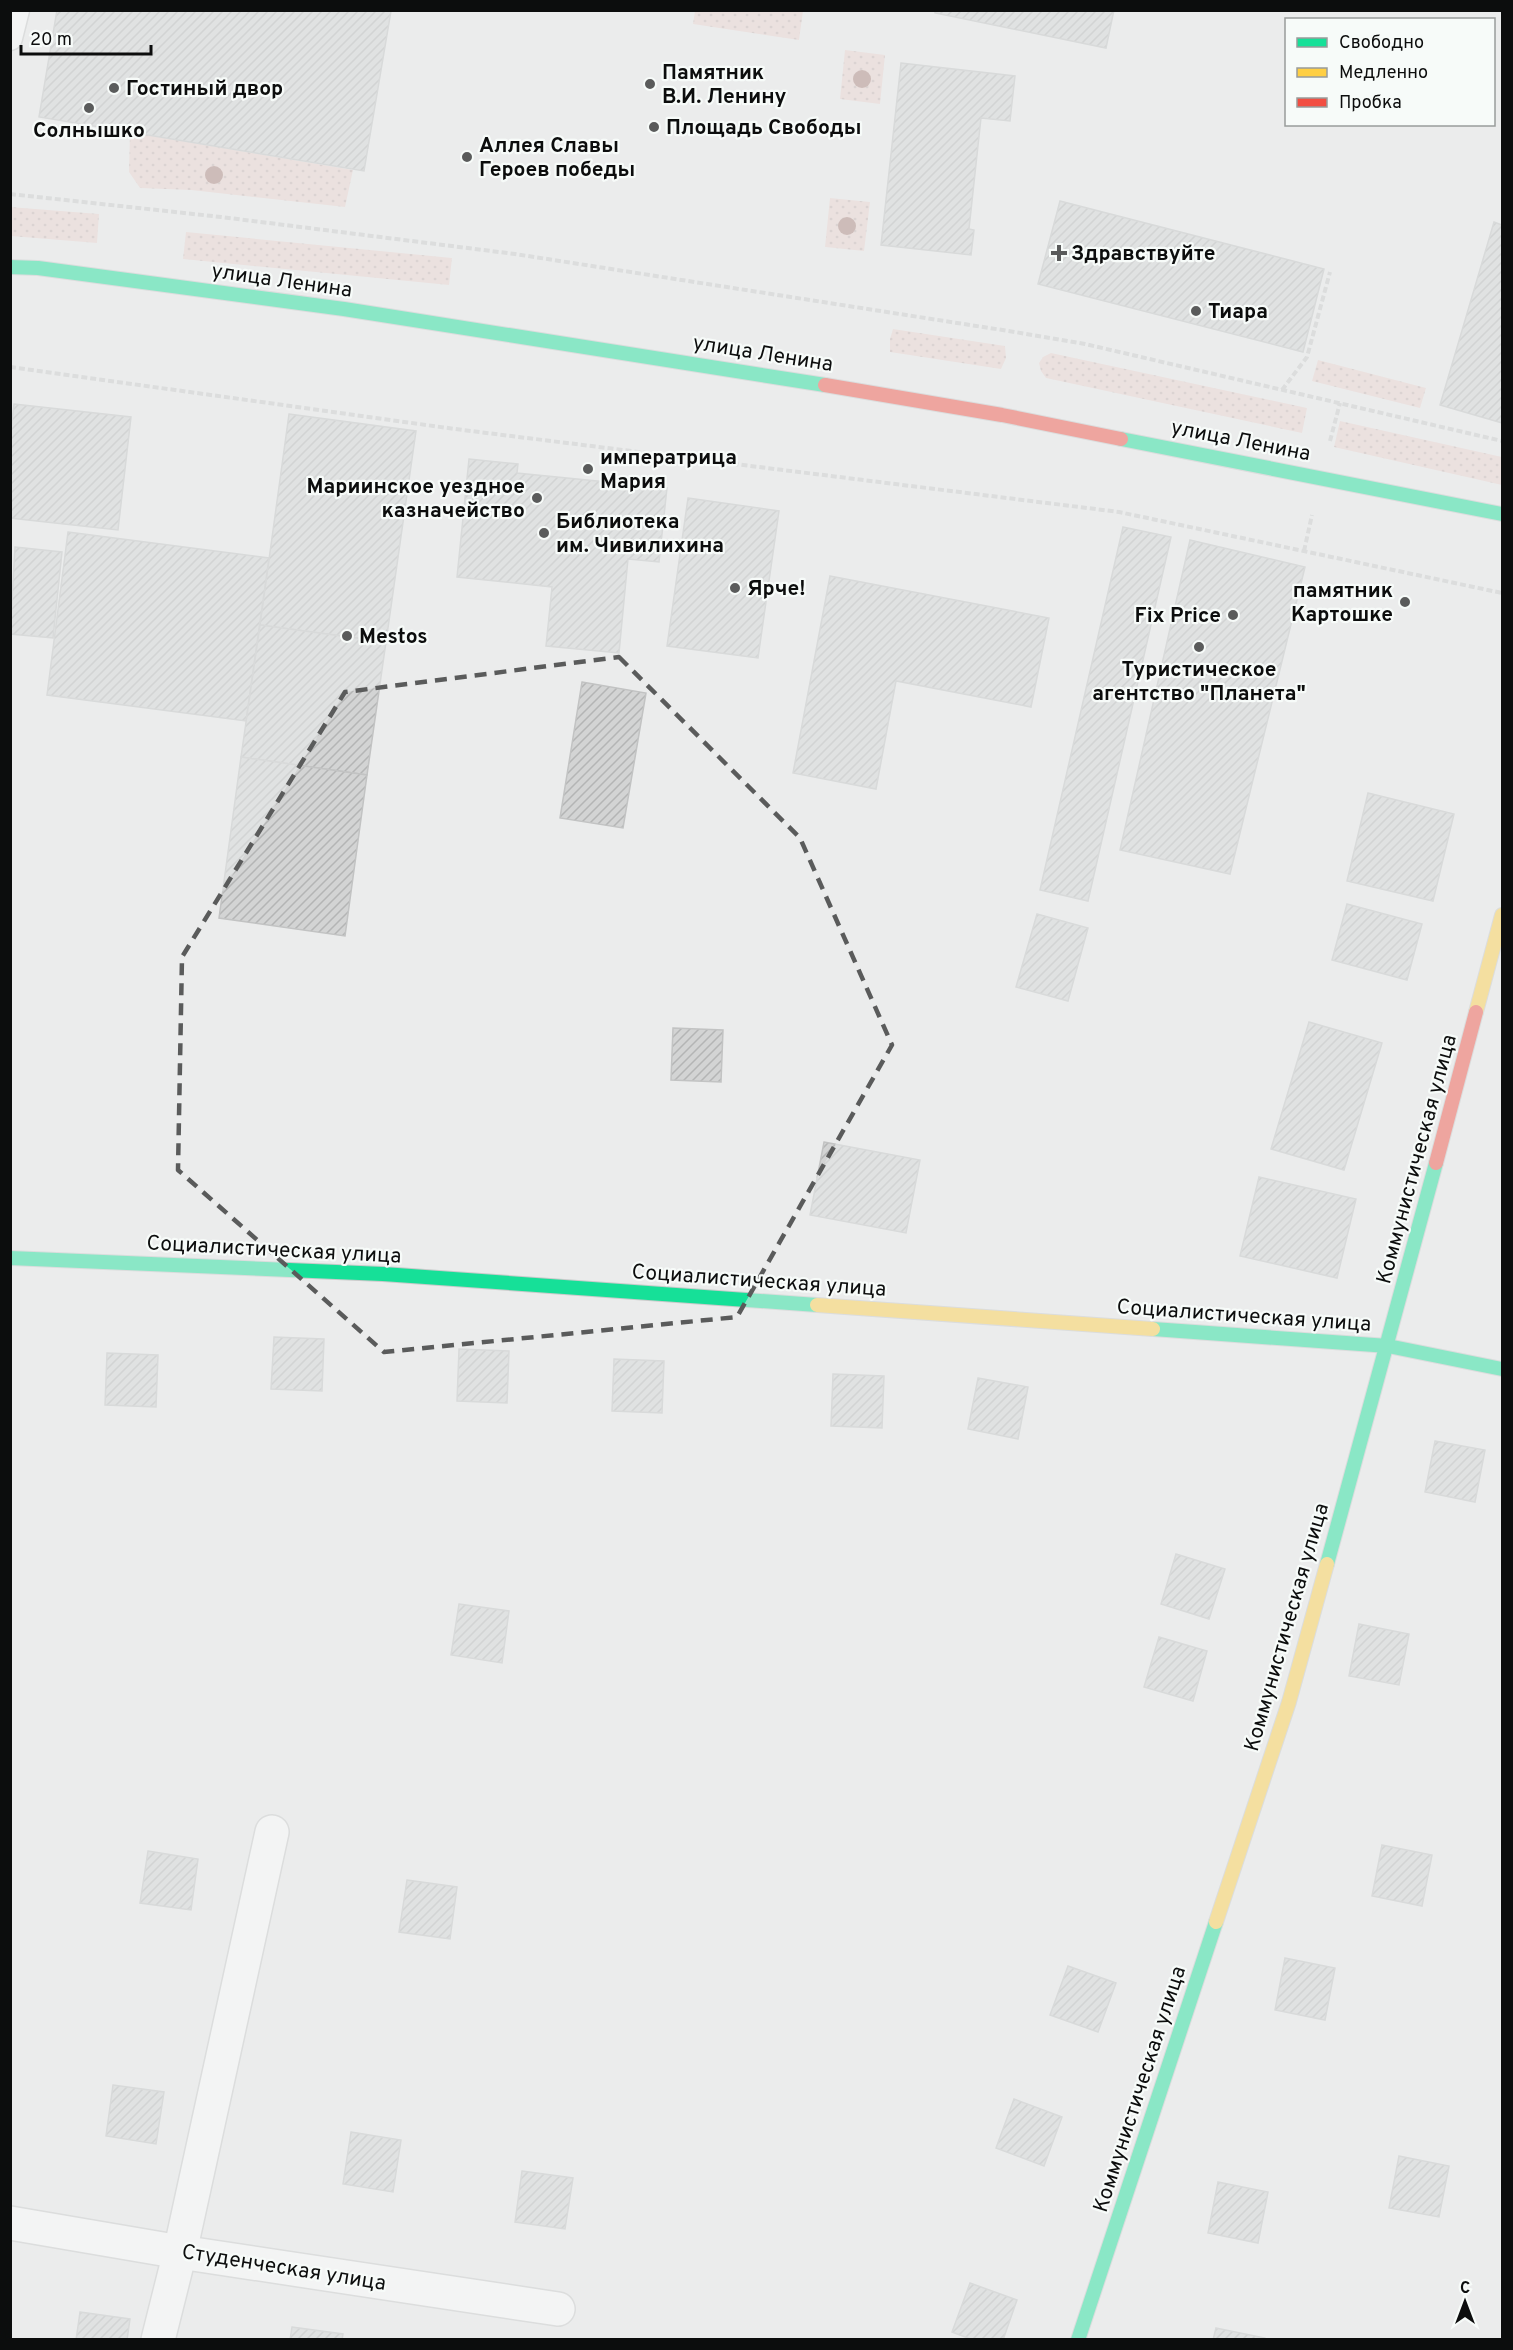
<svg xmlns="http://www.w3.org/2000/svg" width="1513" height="2350" viewBox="0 0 1513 2350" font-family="Overpass,sans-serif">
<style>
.grass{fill:url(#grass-dots)}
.building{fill:url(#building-hatch);stroke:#c2c3c3;stroke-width:1.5}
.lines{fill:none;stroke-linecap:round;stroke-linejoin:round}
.lane-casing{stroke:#c9caca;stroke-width:27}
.street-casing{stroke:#c9caca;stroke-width:36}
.fast-casing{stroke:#c9caca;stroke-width:16}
.slow-casing{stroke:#c9caca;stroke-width:16}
.jam-casing{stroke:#c9caca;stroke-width:16}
.path{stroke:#c9caca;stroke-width:4;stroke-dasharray:6 3;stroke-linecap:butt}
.lane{stroke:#fcfcfc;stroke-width:24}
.street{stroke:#fcfcfc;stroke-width:33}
.fast{stroke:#16e098;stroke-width:14}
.slow{stroke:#ffcf43;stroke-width:14}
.jam{stroke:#f24e42;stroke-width:14}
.tree{fill:#a9827b}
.marked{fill:none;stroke:#5a5b5b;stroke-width:4.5;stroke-dasharray:12 8;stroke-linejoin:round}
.poi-dot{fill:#5a5b5b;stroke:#f7fbf9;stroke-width:2}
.labels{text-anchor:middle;stroke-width:4.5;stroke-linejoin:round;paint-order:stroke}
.poi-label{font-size:21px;font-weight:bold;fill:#0c0d0d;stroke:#f7fbf9;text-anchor:start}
.street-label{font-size:21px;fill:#0c0d0d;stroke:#f7fbf9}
</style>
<defs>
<pattern id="grass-dots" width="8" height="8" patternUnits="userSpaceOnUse" patternTransform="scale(1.5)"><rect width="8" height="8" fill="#ead3cf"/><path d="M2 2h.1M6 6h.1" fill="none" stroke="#c8b4b1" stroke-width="1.8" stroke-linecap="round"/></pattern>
<pattern id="building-hatch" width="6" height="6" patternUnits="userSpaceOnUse" patternTransform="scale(1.5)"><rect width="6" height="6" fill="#d3d4d4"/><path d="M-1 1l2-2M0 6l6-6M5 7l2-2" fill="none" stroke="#b4b5b5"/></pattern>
</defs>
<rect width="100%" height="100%" fill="#ebecec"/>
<g class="grass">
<path d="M 695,11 L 695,10 L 803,11 L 799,40 L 693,24 Z"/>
<path d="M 845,50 L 885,55 L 880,104 L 840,99 Z"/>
<path d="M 130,132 L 353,170 L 345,207 L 191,190 L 140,188 L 129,172 Z"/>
<path d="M 830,198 L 870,202 L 864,251 L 825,247 Z"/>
<path d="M 10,207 L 99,214 L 97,243 L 11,236 Z"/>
<path d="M 186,232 L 452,258 L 449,285 L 183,259 Z"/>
<path d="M 893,329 L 1005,346 L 1006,358 L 1001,369 L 890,352 L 890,339 Z"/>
<path d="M 1051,353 L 1307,408 L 1302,433 L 1046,378 L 1041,371 L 1039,363 L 1043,357 Z"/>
<path d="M 1318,360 L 1426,388 L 1420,408 L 1312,381 Z"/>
<path d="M 1340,421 L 1502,457 L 1502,485 L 1334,447 Z"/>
</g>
<g class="building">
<path d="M 57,10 L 391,11 L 364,171 L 39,117 Z"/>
<path d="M 935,10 L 1114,10 L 1106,48 L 935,13 Z"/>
<path d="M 901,63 L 1015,76 L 1010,121 L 981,118 L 969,229 L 974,230 L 971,255 L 881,245 Z"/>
<path d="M 1060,201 L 1324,269 L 1303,352 L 1038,284 Z"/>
<path d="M 1494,222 L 1502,225 L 1502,423 L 1440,405 Z"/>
<path d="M 14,404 L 131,417 L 118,530 L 10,518 L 10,437 Z"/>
<path d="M 289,414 L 416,431 L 386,642 L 260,625 Z"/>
<path d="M 469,459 L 518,464 L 517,473 L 667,488 L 659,562 L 628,559 L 619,653 L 546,646 L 552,587 L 457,577 Z"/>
<path d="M 688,498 L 779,511 L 758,658 L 667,646 Z"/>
<path d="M 1123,527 L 1171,537 L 1088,901 L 1040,890 Z"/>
<path d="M 68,532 L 269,558 L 246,721 L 47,695 Z"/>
<path d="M 1190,540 L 1305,567 L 1230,874 L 1120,850 Z"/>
<path d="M 15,547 L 62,552 L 53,638 L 10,634 Z"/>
<path d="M 830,576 L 1049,618 L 1031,707 L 896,681 L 876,789 L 793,773 Z"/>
<path d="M 260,625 L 386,642 L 367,775 L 241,757 Z"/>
<path d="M 582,682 L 646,693 L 623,828 L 560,818 Z"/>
<path d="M 241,757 L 367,775 L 345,936 L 219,918 Z"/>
<path d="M 1368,793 L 1454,814 L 1433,901 L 1347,881 Z"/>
<path d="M 1347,904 L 1422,924 L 1407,980 L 1332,960 Z"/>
<path d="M 1037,914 L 1088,928 L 1068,1001 L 1016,987 Z"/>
<path d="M 1309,1022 L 1382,1043 L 1344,1170 L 1271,1149 Z"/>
<path d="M 673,1028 L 723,1030 L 721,1082 L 671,1080 Z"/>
<path d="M 824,1142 L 920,1160 L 906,1233 L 810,1215 Z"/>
<path d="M 1259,1177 L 1356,1199 L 1337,1278 L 1240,1256 Z"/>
<path d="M 274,1337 L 324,1339 L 322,1391 L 271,1389 Z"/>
<path d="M 459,1349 L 509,1351 L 507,1403 L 457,1401 Z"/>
<path d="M 107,1353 L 158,1355 L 156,1407 L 105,1405 Z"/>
<path d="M 614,1359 L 664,1361 L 662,1413 L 612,1411 Z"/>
<path d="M 833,1374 L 884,1376 L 882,1428 L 831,1426 Z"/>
<path d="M 978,1378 L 1028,1387 L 1018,1439 L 968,1429 Z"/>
<path d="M 1435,1441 L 1485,1450 L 1475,1502 L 1425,1492 Z"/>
<path d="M 1176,1554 L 1225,1569 L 1209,1619 L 1161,1604 Z"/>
<path d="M 459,1604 L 509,1611 L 502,1663 L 451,1655 Z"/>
<path d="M 1359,1624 L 1409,1634 L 1399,1685 L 1349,1676 Z"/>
<path d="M 1159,1637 L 1207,1651 L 1193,1701 L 1144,1687 Z"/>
<path d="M 1382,1845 L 1432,1855 L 1422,1906 L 1372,1896 Z"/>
<path d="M 148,1851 L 198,1859 L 191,1910 L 140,1903 Z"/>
<path d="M 407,1880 L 457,1887 L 450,1939 L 399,1932 Z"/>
<path d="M 1285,1958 L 1335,1968 L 1325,2020 L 1275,2010 Z"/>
<path d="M 1068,1966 L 1116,1983 L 1098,2032 L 1050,2015 Z"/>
<path d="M 113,2085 L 164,2092 L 156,2144 L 106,2136 Z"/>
<path d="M 1014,2099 L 1062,2117 L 1044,2166 L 996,2148 Z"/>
<path d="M 351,2132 L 401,2140 L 393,2192 L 343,2184 Z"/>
<path d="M 1399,2156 L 1449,2166 L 1439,2217 L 1389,2208 Z"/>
<path d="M 522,2171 L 573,2178 L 565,2229 L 515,2222 Z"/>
<path d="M 1218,2182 L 1268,2192 L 1258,2243 L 1208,2233 Z"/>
<path d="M 970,2283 L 1017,2300 L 1003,2340 L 973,2340 L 952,2332 Z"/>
<path d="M 80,2312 L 130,2319 L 127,2340 L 76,2340 Z"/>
<path d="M 292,2327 L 343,2334 L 342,2340 L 290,2340 Z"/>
<path d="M 1216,2328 L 1265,2338 L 1265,2340 L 1213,2340 Z"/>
</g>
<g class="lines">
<g class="lane-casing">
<path id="lane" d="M 10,38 L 17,10"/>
</g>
<g class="street-casing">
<g id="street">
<path d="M 10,2223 L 180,2252 L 558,2309"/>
<path d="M 158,2340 L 180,2252 L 272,1832"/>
</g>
</g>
<g class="fast-casing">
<g id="fast">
<path d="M 10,267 L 38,268 L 344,309 L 825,385"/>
<path d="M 1121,439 L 1502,514"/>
<path d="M 10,1258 L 383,1274 L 817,1305"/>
<path d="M 1153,1329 L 1388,1346 L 1502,1369"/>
<path d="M 1327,1564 L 1436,1163"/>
<path d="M 1078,2340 L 1216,1922"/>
</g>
</g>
<g class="slow-casing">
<g id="slow">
<path d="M 1476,1012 L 1502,915"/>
<path d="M 817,1305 L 1153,1329"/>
<path d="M 1216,1922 L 1289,1702 L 1327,1564"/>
</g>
</g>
<g class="jam-casing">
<g id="jam">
<path d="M 825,385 L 1002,415 L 1121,439"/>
<path d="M 1436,1163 L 1476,1012"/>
</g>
</g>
<g class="path">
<path d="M 10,194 L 221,217 L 515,254 L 1015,332 L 1085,344 L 1502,441"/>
<path d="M 10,367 L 455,429 L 1119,512 L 1502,593"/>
<path d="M 1282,390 L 1307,357 L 1330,272"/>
<path d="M 1330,441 L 1340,403"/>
<path d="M 1304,551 L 1312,515"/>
</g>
<use href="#lane" class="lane"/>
<use href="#street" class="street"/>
<use href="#fast" class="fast"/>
<use href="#slow" class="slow"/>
<use href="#jam" class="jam"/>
</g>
<g class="tree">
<circle cx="862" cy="79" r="9"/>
<circle cx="214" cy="175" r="9"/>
<circle cx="847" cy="226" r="9"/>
</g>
<path d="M0 0H1513V2350H0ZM 619,657 L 800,838 L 892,1045 L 737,1317 L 384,1352 L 178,1170 L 182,957 L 345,692 Z" fill="#ebecec" fill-opacity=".55" fill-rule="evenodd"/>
<path class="marked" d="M 619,657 L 800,838 L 892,1045 L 737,1317 L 384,1352 L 178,1170 L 182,957 L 345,692 Z"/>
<g class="poi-dot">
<circle cx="650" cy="84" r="6"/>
<circle cx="114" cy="88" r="6"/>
<circle cx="89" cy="108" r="6"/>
<circle cx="654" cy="127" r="6"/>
<circle cx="467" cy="157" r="6"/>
<path d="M1056 244h6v6h6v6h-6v6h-6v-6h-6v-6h6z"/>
<circle cx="1196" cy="311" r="6"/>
<circle cx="588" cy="469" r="6"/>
<circle cx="537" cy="498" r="6"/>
<circle cx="544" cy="533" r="6"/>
<circle cx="735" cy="588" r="6"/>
<circle cx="1405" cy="602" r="6"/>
<circle cx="1233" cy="615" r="6"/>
<circle cx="347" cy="636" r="6"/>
<circle cx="1199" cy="647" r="6"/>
</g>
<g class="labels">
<g class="poi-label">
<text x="662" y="79">Памятник<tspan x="662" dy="24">В.И. Ленину</tspan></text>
<text x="126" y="95">Гостиный двор</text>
<text x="666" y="134">Площадь Свободы</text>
<text x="89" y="137" text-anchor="middle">Солнышко</text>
<text x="479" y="152">Аллея Славы<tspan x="479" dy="24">Героев победы</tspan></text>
<text x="1071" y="260">Здравствуйте</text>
<text x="1208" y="318">Тиара</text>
<text x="600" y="464">императрица<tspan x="600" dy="24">Мария</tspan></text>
<text x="525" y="493" text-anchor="end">Мариинское уездное<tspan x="525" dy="24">казначейство</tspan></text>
<text x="556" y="528">Библиотека<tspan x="556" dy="24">им. Чивилихина</tspan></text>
<text x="747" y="595">Ярче!</text>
<text x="1393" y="597" text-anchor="end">памятник<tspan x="1393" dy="24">Картошке</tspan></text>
<text x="1221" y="622" text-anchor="end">Fix Price</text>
<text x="359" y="643">Mestos</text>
<text x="1199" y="676" text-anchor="middle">Туристическое<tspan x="1199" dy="24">агентство "Планета"</tspan></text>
</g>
<g class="street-label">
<text transform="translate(282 280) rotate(8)" y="7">улица Ленина</text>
<text transform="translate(763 353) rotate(9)" y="7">улица Ленина</text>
<text transform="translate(1241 440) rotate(11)" y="7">улица Ленина</text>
<text transform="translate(1416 1159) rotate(-75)" y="7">Коммунистическая улица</text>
<text transform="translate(274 1249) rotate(3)" y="7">Социалистическая улица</text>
<text transform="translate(759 1280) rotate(4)" y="7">Социалистическая улица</text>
<text transform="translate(1244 1315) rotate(4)" y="7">Социалистическая улица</text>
<text transform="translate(1286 1627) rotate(-74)" y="7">Коммунистическая улица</text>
<text transform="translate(1139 2089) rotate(-72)" y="7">Коммунистическая улица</text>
<text transform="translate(284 2267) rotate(9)" y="7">Студенческая улица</text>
</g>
</g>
<rect width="1513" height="2350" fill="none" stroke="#0c0d0d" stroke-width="24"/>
<rect x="1285" y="18" width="210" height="108" fill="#f7fbf9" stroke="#999c9b" stroke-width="1.5"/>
<rect x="1297" y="38" width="30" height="9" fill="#16e098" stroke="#999c9b" stroke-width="1.5"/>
<text x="1339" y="48" font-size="18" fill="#0c0d0d">Свободно</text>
<rect x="1297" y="68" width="30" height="9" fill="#ffcf43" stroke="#999c9b" stroke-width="1.5"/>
<text x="1339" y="78" font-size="18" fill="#0c0d0d">Медленно</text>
<rect x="1297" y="98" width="30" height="9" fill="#f24e42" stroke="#999c9b" stroke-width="1.5"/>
<text x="1339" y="108" font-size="18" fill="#0c0d0d">Пробка</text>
<g transform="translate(1465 2302)" stroke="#f7fbf9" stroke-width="4.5" paint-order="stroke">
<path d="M0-4.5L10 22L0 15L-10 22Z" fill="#0c0d0d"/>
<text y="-9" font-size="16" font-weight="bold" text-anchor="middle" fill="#0c0d0d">С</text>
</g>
<path d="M21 45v9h130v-9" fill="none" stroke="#0c0d0d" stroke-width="3"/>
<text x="30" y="45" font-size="18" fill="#0c0d0d" stroke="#f7fbf9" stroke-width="4.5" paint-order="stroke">20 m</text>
</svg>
